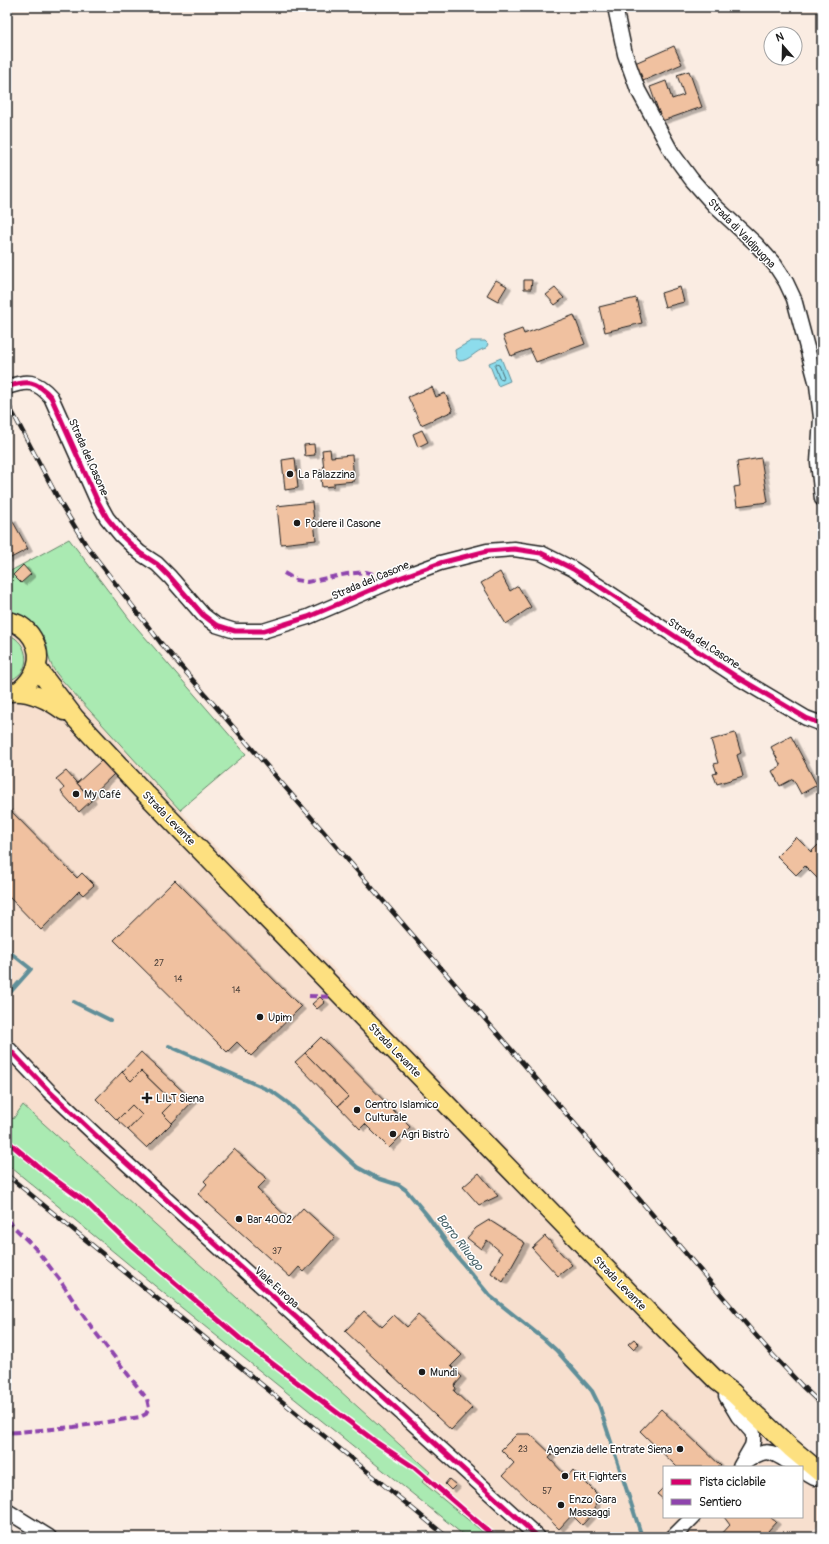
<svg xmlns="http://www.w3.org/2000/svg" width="829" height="1544" viewBox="0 0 829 1544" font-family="Pangolin,sans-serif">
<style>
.built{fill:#f7dfce;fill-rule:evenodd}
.green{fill:#aaeab2;stroke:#638367}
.water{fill:#8ddcec;stroke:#608f99}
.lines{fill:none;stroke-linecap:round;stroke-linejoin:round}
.shore{stroke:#49696f;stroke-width:1}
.stream{stroke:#608f99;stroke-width:4}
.building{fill:#f0c1a0;stroke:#1c1c1c;filter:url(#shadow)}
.minor-casing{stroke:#1c1c1c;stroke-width:17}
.major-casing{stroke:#1c1c1c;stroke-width:21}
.minor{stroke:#fff;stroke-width:14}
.major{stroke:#fde080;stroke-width:18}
.rail-casing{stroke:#1c1c1c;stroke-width:4.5}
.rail{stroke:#fff;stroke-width:3;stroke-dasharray:9;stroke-linecap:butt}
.quiet{stroke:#8e44ad;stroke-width:4;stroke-dasharray:8 4;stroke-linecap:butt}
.cycleway-casing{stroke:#fff;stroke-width:8}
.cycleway{stroke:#d6006c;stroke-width:5}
.poi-dot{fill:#1c1c1c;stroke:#fff;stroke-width:1.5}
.labels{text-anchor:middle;stroke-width:3;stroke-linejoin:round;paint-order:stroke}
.number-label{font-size:9px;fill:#51453d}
.street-label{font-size:11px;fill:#1c1c1c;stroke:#fff}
.poi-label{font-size:11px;fill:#1c1c1c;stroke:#fff;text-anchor:start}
.water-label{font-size:12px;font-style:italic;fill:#445f65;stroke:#fff}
</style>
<defs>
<filter id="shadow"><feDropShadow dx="4.5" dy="2.5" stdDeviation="0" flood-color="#0004"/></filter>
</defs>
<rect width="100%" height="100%" fill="#faece2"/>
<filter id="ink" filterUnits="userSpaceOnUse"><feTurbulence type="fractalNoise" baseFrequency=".025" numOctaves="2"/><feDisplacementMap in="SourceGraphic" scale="8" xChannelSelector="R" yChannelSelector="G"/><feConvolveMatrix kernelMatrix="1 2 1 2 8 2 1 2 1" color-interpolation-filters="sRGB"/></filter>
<g filter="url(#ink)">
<path class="built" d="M 7,615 L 35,627 L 43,638 L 45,648 L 52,667 L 61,679 L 180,810 L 389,1025 L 636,1283 L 715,1363 L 783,1428 L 822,1462 L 822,1522 L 806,1537 L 489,1537 L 422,1481 L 430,1472 L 23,1105 L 12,1119 L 7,1114 ZM 664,1467 L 802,1467 L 802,1517 L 664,1517 Z"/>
<g class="green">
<path d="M 69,539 L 131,621 L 246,754 L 180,810 L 61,679 C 58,675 54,671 52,666 C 46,654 46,637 36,628 C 29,622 16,619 7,615 L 7,573 Z"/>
<path d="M 7,634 C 31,642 33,675 7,681 Z"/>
<path d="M 23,1105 L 430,1472 L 422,1482 L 489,1537 L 466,1537 L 177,1304 L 7,1164 L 7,1114 L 13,1119 Z"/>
</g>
<g class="water">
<path d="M 471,341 L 485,341 L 488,344 L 486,348 C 474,351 470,361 459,361 L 456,357 L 455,350 Z"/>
<path d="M 501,358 L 510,381 L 498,386 L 489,363 Z"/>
</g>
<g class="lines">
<path class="shore" d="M 496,364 L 499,365 L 504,377 L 503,380 L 500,379 L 495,367 Z"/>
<g class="stream">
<path d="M 7,950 L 31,969 L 7,996"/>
<path d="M 74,1002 L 110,1020"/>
<path d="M 169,1046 L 273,1092 L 288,1103 L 357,1167 L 377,1178 L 399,1185 L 406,1190 L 427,1215 L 454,1253 L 490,1296 L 544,1339 L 556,1350 L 592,1391 L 599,1405 L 642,1537"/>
</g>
</g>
<g class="building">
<path d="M 674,46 L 682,64 L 643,81 L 635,63 Z"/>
<path d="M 689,71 L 702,107 L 662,121 L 650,87 L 666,81 L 672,99 L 684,95 L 677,75 Z"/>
<path d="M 496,280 L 507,286 L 498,301 L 487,295 Z"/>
<path d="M 524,280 L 532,280 L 531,289 L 524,289 Z"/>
<path d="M 680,287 L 684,302 L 665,307 L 661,293 Z"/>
<path d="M 555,288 L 564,298 L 555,305 L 546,295 Z"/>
<path d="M 636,298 L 642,323 L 605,332 L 599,307 Z"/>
<path d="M 574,315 L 585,344 L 536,362 L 530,349 L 511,356 L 503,336 L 522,329 L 524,334 Z"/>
<path d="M 432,387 L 436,397 L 445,393 L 453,411 L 421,425 L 408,397 Z"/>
<path d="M 422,430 L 428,442 L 418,447 L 413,434 Z"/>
<path d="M 314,444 L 315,455 L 305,456 L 304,445 Z"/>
<path d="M 330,449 L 331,457 L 352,455 L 354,481 L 334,483 L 334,486 L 322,487 L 320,470 L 324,470 L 322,450 Z"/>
<path d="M 295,458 L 298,488 L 285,490 L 282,460 Z"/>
<path d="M 761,458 L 768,502 L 737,506 L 734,487 L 740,486 L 737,462 Z"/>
<path d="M 312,502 L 316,540 L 281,544 L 277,506 Z"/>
<path d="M 11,518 L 28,549 L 7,560 L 7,521 Z"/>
<path d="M 23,565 L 31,574 L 21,583 L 13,575 Z"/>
<path d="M 500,572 L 510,591 L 518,586 L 531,607 L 506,624 L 481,583 Z"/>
<path d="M 735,733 L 741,753 L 737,755 L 743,776 L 717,784 L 713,774 L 717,773 L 714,764 L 718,763 L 711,740 Z"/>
<path d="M 791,736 L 817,785 L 801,794 L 793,779 L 780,786 L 772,771 L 781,766 L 771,747 Z"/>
<path d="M 101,761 L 114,774 L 90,797 L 77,783 Z"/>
<path d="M 66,771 L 92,800 L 79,812 L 61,792 L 64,788 L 56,779 Z"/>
<path d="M 7,807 L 77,878 L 82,873 L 94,885 L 83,895 L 79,891 L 41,930 L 7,895 Z"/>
<path d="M 796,837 L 811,852 L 818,845 L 822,849 L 822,876 L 818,879 L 805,866 L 796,875 L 777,856 Z"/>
<path d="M 175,880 L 301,1007 L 251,1056 L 237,1042 L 227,1052 L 114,940 Z"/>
<path d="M 320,997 L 325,1002 L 317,1009 L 312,1004 Z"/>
<path d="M 321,1037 L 410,1127 L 389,1148 L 365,1124 L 360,1129 L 338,1106 L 348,1097 L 305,1053 Z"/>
<path d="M 141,1052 L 193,1101 L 172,1123 L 162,1113 L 173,1102 L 141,1071 L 131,1081 L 122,1072 Z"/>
<path d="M 305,1053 L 348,1097 L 338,1106 L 295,1062 Z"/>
<path d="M 141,1071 L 173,1102 L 162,1113 L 172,1123 L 147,1148 L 128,1130 L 142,1115 L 132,1105 L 117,1120 L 96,1099 L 122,1072 L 131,1081 Z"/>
<path d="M 132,1105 L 142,1115 L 128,1130 L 117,1120 Z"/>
<path d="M 234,1149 L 267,1179 L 257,1189 L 291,1221 L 303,1208 L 335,1237 L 304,1272 L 299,1267 L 290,1277 L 198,1194 L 207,1184 L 204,1181 Z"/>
<path d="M 479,1173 L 498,1196 L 479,1205 L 463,1187 Z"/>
<path d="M 489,1220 L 525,1243 L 503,1282 L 491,1273 L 502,1253 L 487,1240 L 481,1249 L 467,1238 L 476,1228 Z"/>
<path d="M 545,1236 L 572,1265 L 558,1276 L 532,1248 Z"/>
<path d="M 364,1311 L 382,1327 L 394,1315 L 407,1327 L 418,1315 L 462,1355 L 451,1366 L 462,1377 L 454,1386 L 456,1388 L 454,1391 L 472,1408 L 451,1430 L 345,1331 Z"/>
<path d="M 634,1339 L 639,1344 L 633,1349 L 628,1344 Z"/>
<path d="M 661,1409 L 721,1466 L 720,1467 L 677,1467 L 640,1431 Z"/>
<path d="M 517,1434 L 530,1434 L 552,1455 L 549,1458 L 567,1477 L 573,1470 L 596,1493 L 595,1511 L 582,1525 L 572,1515 L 559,1529 L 503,1475 L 514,1463 L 501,1450 Z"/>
<path d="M 449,1479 L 456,1485 L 451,1490 L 445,1484 Z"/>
<path d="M 664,1487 L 664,1500 L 657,1494 Z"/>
<path d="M 724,1517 L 770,1517 L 776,1522 L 768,1531 L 772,1535 L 770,1537 L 719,1537 L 730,1525 Z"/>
</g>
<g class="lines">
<g class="minor-casing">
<g id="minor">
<path d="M 615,7 L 625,54 L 638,90 L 672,153 L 692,180 L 715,206 L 756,244 L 775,265 L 786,282 L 794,299 L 817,385 L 821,418 L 818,462 L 822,499"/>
<path d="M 7,387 C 27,380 36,380 51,397 L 97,500 L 107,518 L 121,535 L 140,553 L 157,564 L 170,577 L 203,615 L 216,625 L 235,631 L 263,631 L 308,617 L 394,580 L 440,563 L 487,551 L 514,549 L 541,553 L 573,569 L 737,677 L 806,718 L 822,724"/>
<path d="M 7,1047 L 49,1091 L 102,1141 L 538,1537"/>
<path d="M 726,1396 L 738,1416 L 753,1433 L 753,1441 L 752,1446 L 740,1467"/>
<path d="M 742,1465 C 768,1444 772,1452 796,1467"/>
<path d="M 802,1471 L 814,1478"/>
<path d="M 7,1511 L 49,1537"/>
<path d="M 673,1537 L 693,1517"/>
</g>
</g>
<g class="major-casing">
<g id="major">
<path d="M 7,621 C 29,624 43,648 36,668 C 33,677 26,685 19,691"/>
<path d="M 37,668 L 75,718 L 141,789 L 654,1318 L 717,1381 L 733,1393 L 791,1448 L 822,1474"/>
<path d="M 10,692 C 29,690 49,700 64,711"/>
</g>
</g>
<use href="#minor" class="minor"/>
<use href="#major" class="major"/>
<g class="rail-casing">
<g id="rail">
<path d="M 7,402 L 61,504 L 86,545 L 160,642 L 479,1012 L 771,1353 L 802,1386 L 822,1405"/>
<path d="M 7,1175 L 447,1537"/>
</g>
</g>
<use href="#rail" class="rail"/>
<g class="quiet">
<path d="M 284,573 L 296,580 L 307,582 L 347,574 L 366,572 L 394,580"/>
<path d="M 309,996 L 332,997"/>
<path d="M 7,1220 L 35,1248 L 60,1280 L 78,1308 L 95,1332 L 147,1399 L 149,1408 L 146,1414 L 140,1417 L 74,1427 L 7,1433"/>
</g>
<g class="cycleway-casing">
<g id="cycleway">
<path d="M 7,387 C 27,380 36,380 51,397 L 97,500 L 107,518 L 121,535 L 140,553 L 157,564 L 170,577 L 203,615 L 216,625 L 235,631 L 263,631 L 308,617 L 394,580 L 440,563 L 487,551 L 514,549 L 541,553 L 573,569 L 737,677 L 806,718 L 822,724"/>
<path d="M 7,1047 L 49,1091 L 102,1141 L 538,1537"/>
<path d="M 7,1141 L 46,1173 L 87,1203 L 131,1245 L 244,1342 L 376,1442 L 415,1468 L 495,1537"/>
</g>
</g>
<use href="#cycleway" class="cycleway"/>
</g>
</g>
<g class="poi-dot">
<circle cx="290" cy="474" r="4"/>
<circle cx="297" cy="523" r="4"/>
<circle cx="76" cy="794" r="4"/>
<circle cx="260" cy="1017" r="4"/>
<path d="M145 1092h4v4h4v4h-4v4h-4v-4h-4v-4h4z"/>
<circle cx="357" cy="1110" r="4"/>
<circle cx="393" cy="1134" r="4"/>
<circle cx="239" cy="1219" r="4"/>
<circle cx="422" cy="1372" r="4"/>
<circle cx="680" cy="1449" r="4"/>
<circle cx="565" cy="1476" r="4"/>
<circle cx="561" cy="1505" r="4"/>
</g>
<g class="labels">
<g class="number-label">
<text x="159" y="966">27</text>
<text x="178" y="982">14</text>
<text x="236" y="993">14</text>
<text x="277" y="1254">37</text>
<text x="523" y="1452">23</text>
<text x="547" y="1494">57</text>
</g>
<g class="street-label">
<text transform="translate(742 233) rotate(46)" y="4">Strada di Valdipugna</text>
<text transform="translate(89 457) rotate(66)" y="4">Strada del Casone</text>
<text transform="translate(370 580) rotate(-23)" y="4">Strada del Casone</text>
<text transform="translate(704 643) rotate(33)" y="4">Strada del Casone</text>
<text transform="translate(169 818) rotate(46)" y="4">Strada Levante</text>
<text transform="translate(395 1050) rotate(46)" y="4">Strada Levante</text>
<text transform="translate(620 1283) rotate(46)" y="4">Strada Levante</text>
<text transform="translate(277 1287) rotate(42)" y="4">Viale Europa</text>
</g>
<g class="poi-label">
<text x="298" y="478">La Palazzina</text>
<text x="305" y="527">Podere il Casone</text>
<text x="84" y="798">My Café</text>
<text x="268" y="1021">Upim</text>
<text x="156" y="1102">LILT Siena</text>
<text x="365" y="1108">Centro Islamico<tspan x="365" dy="13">Culturale</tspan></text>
<text x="401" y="1138">Agri Bistrò</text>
<text x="247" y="1223">Bar 4002</text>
<text x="430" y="1376">Mundi</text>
<text x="672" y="1453" text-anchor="end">Agenzia delle Entrate Siena</text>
<text x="573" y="1480">Fit Fighters</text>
<text x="569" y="1503">Enzo Gara<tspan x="569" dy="13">Massaggi</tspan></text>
</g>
<g class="water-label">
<text transform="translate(460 1242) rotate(52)" y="4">Borro Riluogo</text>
</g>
</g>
<rect width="829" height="1544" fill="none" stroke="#fff" stroke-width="24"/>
<rect x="12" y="12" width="805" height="1520" fill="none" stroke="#1c1c1c" stroke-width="1.5" filter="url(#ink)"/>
<rect x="663" y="1466" width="140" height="52" fill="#ffffff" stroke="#a4a4a4"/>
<rect x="671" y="1479" width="20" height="6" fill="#d6006c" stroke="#a4a4a4"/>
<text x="699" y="1486" font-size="12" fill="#1c1c1c">Pista ciclabile</text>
<rect x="671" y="1499" width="20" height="6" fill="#8e44ad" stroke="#a4a4a4"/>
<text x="699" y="1506" font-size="12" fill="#1c1c1c">Sentiero</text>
<g transform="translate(783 46) rotate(340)"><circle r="19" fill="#ffffff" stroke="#a4a4a4"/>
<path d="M0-3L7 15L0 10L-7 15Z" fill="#1c1c1c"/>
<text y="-6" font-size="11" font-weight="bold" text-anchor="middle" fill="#1c1c1c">N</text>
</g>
</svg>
